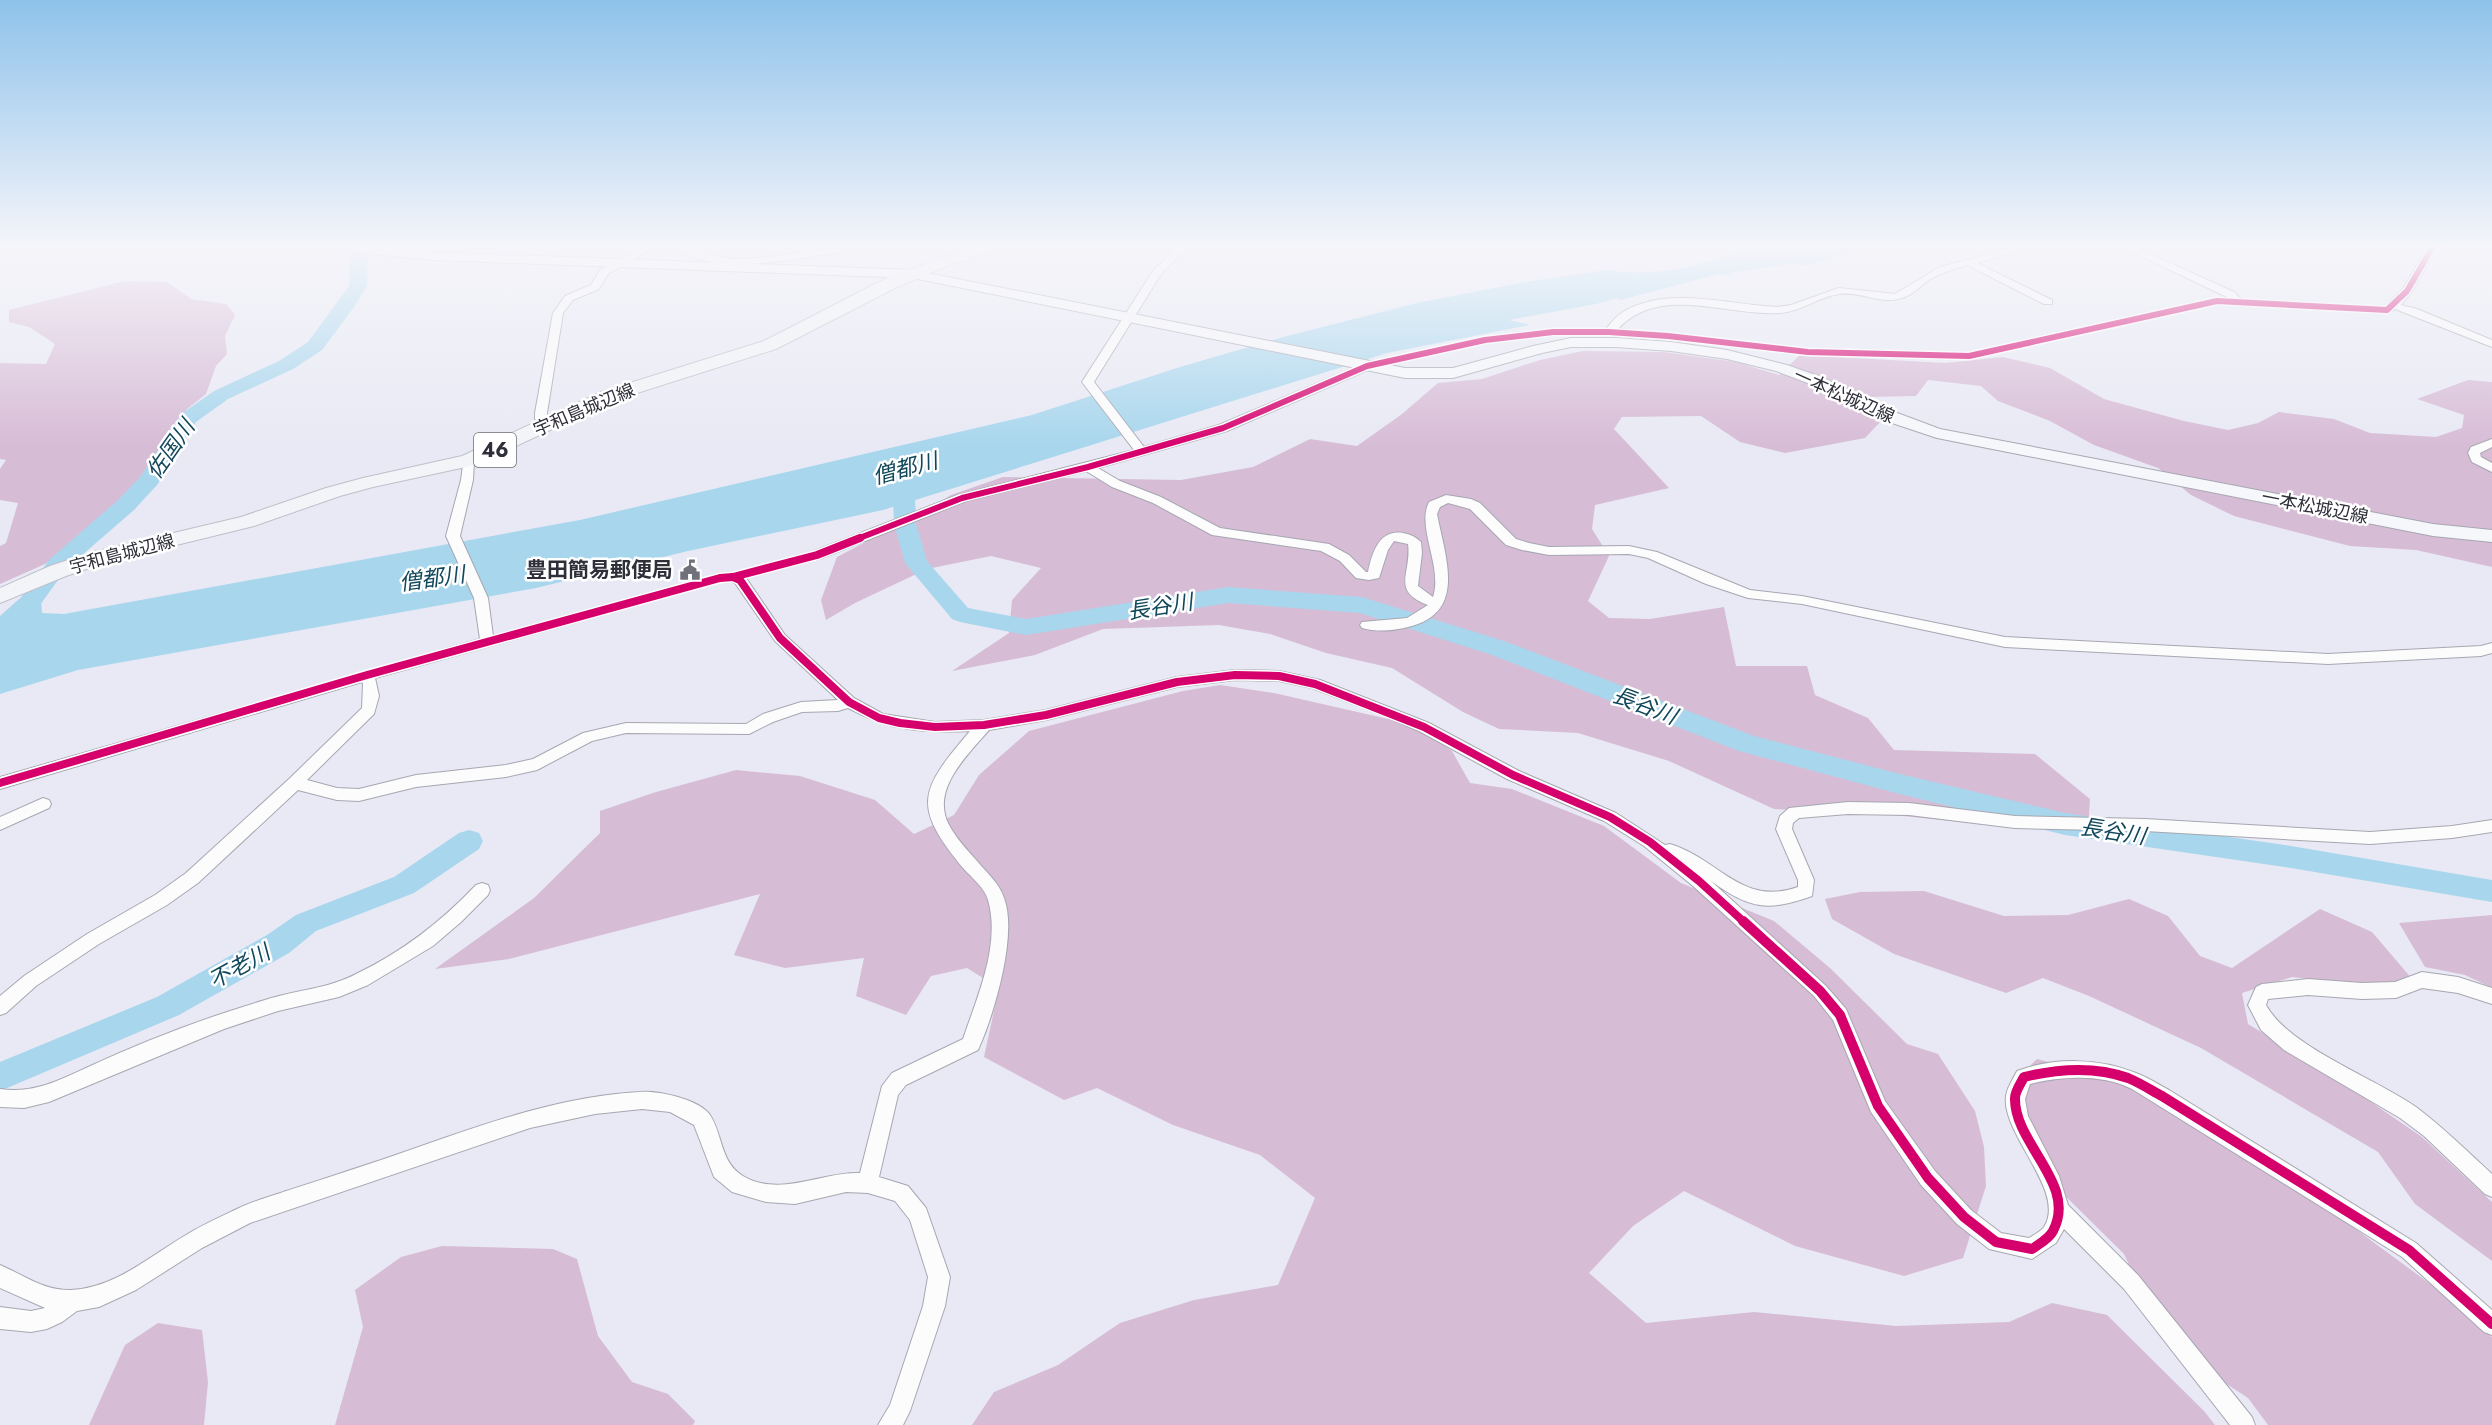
<svg xmlns="http://www.w3.org/2000/svg" width="2492" height="1425" viewBox="0 0 2492 1425" font-family="Jost,'Noto Sans JP',sans-serif">
<style>
.forest{fill:#d7bcd6}
.water{fill:#a8d6ed}
.lines{fill:none;stroke-linecap:round;stroke-linejoin:round}
.river{fill:#a8d6ed;fill-rule:evenodd}
.street-casing{stroke:#a6a7b1;stroke-width:2}
.secondary-casing{stroke:#a6a7b1;stroke-width:2}
.primary-casing{stroke:#bdc0ca;stroke-width:2}
.street{fill:#fcfcfd;fill-rule:evenodd}
.secondary{fill:#f6f7fb;fill-rule:evenodd}
.primary{fill:#f2f4f7;fill-rule:evenodd}
.cycleway-far2-casing{stroke:#fff;stroke-width:9}
.cycleway-far1-casing{stroke:#fff;stroke-width:11}
.cycleway-casing{stroke:#fff;stroke-width:14}
.cycleway-far2{stroke:#d6006c;stroke-width:6}
.cycleway-far1{stroke:#d6006c;stroke-width:8}
.cycleway{stroke:#d6006c;stroke-width:10}
.labels{text-anchor:middle;stroke-width:5;stroke-linejoin:round;paint-order:stroke}
.far-street-label{font-size:18px;fill:#2e2f39;stroke:#fff}
.shield{fill:#fff;stroke:#6d6d74;stroke-width:1.5}
.shield-label{font-size:20px;font-weight:bold;fill:#2e2f39}
.poi-label{font-size:21px;font-weight:bold;fill:#2e2f39;stroke:#fff;text-anchor:end}
.water-label{font-size:22px;font-style:italic;fill:#11485b;stroke:#fff}
</style>
<rect width="100%" height="100%" fill="#e8e9f4"/>
<g class="forest">
<path d="M 125,281 L 167,282 L 191,299 L 226,304 L 235,315 L 225,336 L 227,354 L 216,366 L 206,394 L 187,409 L 110,527 L 45,564 L 0,584 L 0,546 L 6,543 L 18,503 L 0,500 L 0,469 L 6,460 L 0,459 L 0,363 L 46,364 L 55,344 L 29,327 L 9,322 L 9,310 Z"/>
<path d="M 1583,351 L 1664,352 L 1736,362 L 1779,375 L 1800,355 L 1945,363 L 2003,357 L 2050,368 L 2104,399 L 2184,421 L 2228,430 L 2258,423 L 2279,412 L 2334,419 L 2370,433 L 2436,437 L 2462,428 L 2464,415 L 2417,399 L 2468,380 L 2492,382 L 2492,567 L 2416,550 L 2350,546 L 2234,516 L 2191,495 L 2158,468 L 2094,445 L 2050,421 L 1998,401 L 1981,386 L 1928,380 L 1916,396 L 1870,397 L 1883,419 L 1865,438 L 1785,453 L 1740,442 L 1701,416 L 1622,417 L 1614,429 L 1669,488 L 1595,505 L 1592,529 L 1609,556 L 1588,601 L 1609,618 L 1650,619 L 1724,607 L 1736,666 L 1807,666 L 1815,695 L 1868,718 L 1894,750 L 2035,754 L 2090,799 L 2088,829 L 1992,825 L 1883,814 L 1774,809 L 1669,761 L 1578,733 L 1499,729 L 1463,712 L 1392,668 L 1326,653 L 1270,634 L 1219,625 L 1103,629 L 1035,655 L 952,671 L 1009,633 L 1012,600 L 1041,568 L 991,556 L 927,569 L 855,603 L 826,620 L 821,600 L 837,557 L 921,513 L 951,495 L 1003,477 L 1181,480 L 1253,467 L 1310,439 L 1357,446 L 1402,414 L 1438,383 L 1482,379 L 1540,360 Z"/>
<path d="M 1220,685 L 1274,693 L 1410,724 L 1452,751 L 1470,783 L 1512,789 L 1604,826 L 1681,883 L 1774,921 L 1830,968 L 1907,1044 L 1938,1054 L 1975,1111 L 1984,1147 L 1986,1186 L 1963,1258 L 1904,1276 L 1795,1246 L 1684,1191 L 1633,1226 L 1589,1273 L 1646,1323 L 1754,1312 L 1896,1326 L 2009,1322 L 2052,1303 L 2107,1315 L 2204,1411 L 2215,1425 L 972,1425 L 994,1392 L 1058,1365 L 1120,1323 L 1194,1300 L 1278,1285 L 1315,1198 L 1260,1155 L 1173,1125 L 1097,1088 L 1064,1100 L 984,1057 L 999,988 L 967,968 L 931,976 L 906,1015 L 856,996 L 864,958 L 785,968 L 734,955 L 760,894 L 509,959 L 435,969 L 534,898 L 600,833 L 600,811 L 656,792 L 736,770 L 800,776 L 875,800 L 914,834 L 954,815 L 979,775 L 1029,731 L 1183,691 Z"/>
<path d="M 1924,891 L 2004,916 L 2068,915 L 2129,899 L 2168,916 L 2200,956 L 2232,968 L 2320,909 L 2372,932 L 2413,980 L 2359,985 L 2292,977 L 2242,993 L 2248,1024 L 2327,1072 L 2422,1137 L 2492,1202 L 2492,1261 L 2415,1204 L 2378,1152 L 2201,1048 L 2089,996 L 2043,978 L 2006,993 L 1894,954 L 1832,919 L 1825,899 L 1860,892 Z"/>
<path d="M 2492,915 L 2492,988 L 2465,975 L 2425,967 L 2399,923 Z"/>
<path d="M 2037,1059 L 2111,1078 L 2196,1121 L 2312,1197 L 2437,1289 L 2492,1337 L 2492,1425 L 2268,1425 L 2248,1398 L 2167,1345 L 2124,1254 L 2038,1169 L 2007,1088 Z"/>
<path d="M 442,1246 L 553,1249 L 577,1259 L 598,1336 L 632,1382 L 668,1394 L 695,1421 L 693,1425 L 335,1425 L 363,1327 L 355,1290 L 401,1257 Z"/>
<path d="M 158,1323 L 202,1330 L 208,1382 L 204,1425 L 89,1425 L 125,1345 Z"/>
</g>
<path class="water" d="M 1749,248 L 1857,248 L 1831,258 L 1833,259 L 1803,266 L 1797,263 L 1730,273 L 1732,276 L 1719,274 L 1620,300 L 1618,298 L 1596,304 L 1509,320 L 1530,325 L 1387,353 L 883,510 L 688,551 L 536,588 L 78,670 L 0,694 L 0,616 L 19,599 L 41,599 L 42,613 L 64,614 L 580,520 L 1032,415 L 1180,367 L 1283,337 L 1417,303 L 1525,282 L 1607,270 C 1653,278 1706,265 1749,248 Z"/>
<g class="lines">
<g class="river">
<path d="M 354,248 L 370,248 L 368,256 L 367,286 L 354,307 L 322,350 L 293,369 L 228,399 L 196,422 L 157,485 L 134,510 L 66,569 L 9,648 L 0,650 L 0,625 L 50,559 L 118,500 L 141,476 L 181,414 L 214,391 L 279,361 L 308,342 L 349,286 L 350,256 Z"/>
<path d="M 903,463 L 910,465 L 914,469 L 916,524 L 927,561 L 968,608 L 1026,619 L 1228,587 L 1362,597 L 1507,642 L 1754,736 L 1896,773 L 2065,813 L 2291,846 L 2492,880 L 2492,902 L 2291,868 L 2065,835 L 1896,793 L 1739,751 L 1489,654 L 1360,613 L 1228,603 L 1026,635 L 960,622 L 952,619 L 905,563 L 894,524 L 892,469 L 896,465 Z"/>
<path d="M 469,830 L 479,833 L 483,841 L 479,849 L 414,893 L 316,931 L 289,953 L 179,1015 L 0,1091 L 0,1062 L 157,997 L 267,935 L 296,915 L 394,877 L 459,833 Z"/>
</g>
<g class="street-casing">
<g id="street">
<path d="M 641,248 L 653,248 L 608,274 L 599,289 L 573,300 L 563,313 L 547,413 L 547,418 L 553,424 L 547,428 L 535,419 L 535,413 L 553,313 L 565,296 L 591,285 L 600,270 Z"/>
<path d="M 677,248 C 701,248 719,260 745,259 C 781,257 816,248 852,248 L 847,251 C 802,257 714,279 677,248 Z"/>
<path d="M 1176,248 L 1187,248 L 1161,274 L 1094,382 L 1144,447 L 1219,425 L 1363,364 L 1485,337 L 1553,329 L 1606,329 C 1611,323 1616,316 1623,312 C 1668,285 1728,305 1778,307 L 1791,305 L 1839,288 L 1895,294 L 1940,267 L 2012,248 L 2029,248 L 1977,263 L 2052,300 L 2052,304 L 2044,304 L 1967,265 C 1954,269 1940,273 1929,280 C 1920,286 1913,295 1902,298 C 1881,305 1861,291 1839,294 C 1818,297 1801,312 1779,313 C 1725,316 1660,284 1618,329 L 1808,349 L 1969,353 L 2217,298 L 2229,298 L 2124,248 L 2137,248 L 2234,292 L 2241,299 L 2385,307 L 2403,289 L 2427,248 L 2437,248 L 2412,291 L 2401,305 L 2417,309 L 2492,340 L 2492,347 L 2395,309 L 2387,313 L 2217,304 L 1969,359 L 1808,355 L 1668,339 L 1609,335 L 1553,335 L 1485,343 L 1370,369 L 1227,431 L 1098,468 L 1120,481 L 1161,497 L 1220,528 L 1329,544 L 1349,555 L 1366,572 L 1368,572 C 1372,553 1379,529 1403,533 C 1410,534 1416,537 1421,542 L 1422,553 L 1418,586 L 1433,597 C 1443,567 1416,527 1429,502 L 1446,495 L 1471,499 L 1480,503 L 1516,539 L 1529,543 L 1549,547 L 1629,546 L 1657,552 L 1750,590 L 1802,596 L 2005,637 L 2328,654 L 2481,646 L 2492,643 L 2492,653 L 2481,656 L 2328,664 L 2005,647 L 1802,604 L 1748,598 L 1706,584 L 1648,558 L 1629,554 L 1549,555 L 1522,550 L 1506,545 L 1470,509 L 1448,503 L 1440,507 L 1437,514 C 1445,557 1468,613 1408,627 C 1393,631 1377,632 1362,628 L 1360,625 L 1362,622 L 1407,618 L 1428,605 C 1390,591 1412,573 1408,544 L 1394,541 L 1388,550 L 1379,578 L 1369,580 L 1356,578 L 1340,561 L 1321,551 L 1212,535 L 1153,503 L 1112,487 L 1086,471 L 966,501 L 822,558 L 746,578 L 785,635 L 854,698 L 883,714 L 935,722 L 984,720 L 1046,710 L 1177,677 L 1235,670 L 1279,671 L 1320,680 L 1429,723 L 1519,771 L 1616,813 L 1665,845 L 1670,844 C 1719,859 1742,907 1798,887 L 1798,880 L 1776,829 L 1780,816 L 1789,808 L 1848,802 L 1909,803 L 2015,816 L 2145,819 L 2370,832 L 2452,826 L 2492,820 L 2492,832 L 2452,838 L 2370,844 L 2145,831 L 2015,828 L 1909,815 L 1848,814 L 1799,818 L 1793,823 L 1792,829 L 1814,880 L 1812,896 C 1767,912 1750,909 1711,881 L 1826,986 L 1846,1009 L 1885,1101 L 1935,1171 L 1971,1210 L 2001,1233 L 2029,1238 C 2034,1235 2041,1231 2044,1227 C 2067,1192 2001,1134 2006,1096 C 2007,1088 2013,1079 2017,1071 C 2054,1057 2099,1058 2136,1073 C 2147,1077 2158,1084 2169,1090 L 2416,1243 L 2492,1310 L 2492,1335 L 2484,1332 L 2402,1257 L 2132,1089 C 2102,1074 2062,1076 2030,1084 L 2025,1099 L 2028,1116 L 2059,1176 L 2068,1205 L 2138,1275 L 2252,1417 L 2255,1425 L 2230,1425 L 2124,1289 L 2064,1229 L 2056,1243 L 2032,1259 L 1989,1249 L 1957,1224 L 1921,1185 L 1871,1112 L 1833,1020 L 1814,996 L 1693,886 L 1644,846 L 1604,821 L 1507,779 L 1419,731 L 1380,714 L 1312,688 L 1279,681 L 1235,680 L 1177,687 L 1046,720 L 989,730 C 968,755 930,789 949,825 C 956,838 967,850 977,861 C 987,873 999,883 1004,898 C 1018,934 994,1015 978,1050 L 906,1085 L 898,1095 L 879,1177 L 908,1186 L 926,1208 L 950,1277 L 945,1306 L 910,1411 L 903,1425 L 878,1425 L 890,1405 L 923,1306 L 928,1277 L 910,1220 L 895,1201 L 868,1193 L 846,1192 L 795,1204 L 766,1202 L 732,1192 L 714,1177 L 694,1125 L 670,1112 L 642,1109 L 595,1114 L 530,1128 L 250,1223 L 202,1248 L 136,1290 L 99,1307 L 77,1311 L 62,1322 L 47,1329 L 31,1332 L 0,1329 L 0,1307 L 31,1311 L 45,1308 L 0,1288 L 0,1265 C 24,1275 44,1291 71,1290 C 115,1288 150,1256 186,1235 C 202,1225 220,1217 237,1209 C 252,1201 270,1197 286,1191 C 315,1182 344,1172 372,1163 C 459,1134 547,1097 639,1092 C 657,1090 699,1099 710,1115 C 723,1135 720,1162 743,1176 C 780,1198 823,1171 860,1173 L 882,1086 L 892,1073 L 963,1039 C 977,997 1001,945 988,900 C 985,888 971,877 963,868 C 911,805 920,790 970,731 C 922,733 891,731 848,708 L 838,711 L 802,712 L 773,722 L 749,734 L 626,733 L 592,741 L 537,770 L 506,777 L 416,787 L 359,801 L 337,800 L 298,790 L 198,883 L 167,905 L 99,944 L 36,986 L 6,1013 L 0,1015 L 0,996 L 24,976 L 87,934 L 155,895 L 186,873 L 289,779 L 362,708 L 363,684 L 362,682 L 0,789 L 0,777 L 480,639 L 474,598 L 446,536 L 461,480 L 464,458 L 472,458 L 474,461 L 473,480 L 460,536 L 488,598 L 493,636 L 720,574 L 733,573 L 812,552 L 958,495 L 1134,450 L 1082,382 L 1153,271 ZM 731,581 L 735,583 L 775,641 L 838,700 L 801,702 L 763,714 L 746,724 L 626,723 L 583,733 L 533,759 L 506,765 L 416,775 L 359,789 L 337,788 L 307,780 L 374,714 L 379,696 L 375,678 L 720,582 Z"/>
<path d="M 2492,439 L 2492,447 L 2480,453 L 2481,457 L 2492,463 L 2492,472 L 2472,462 L 2468,453 L 2471,447 Z"/>
<path d="M 43,798 L 49,800 L 51,804 L 49,808 L 0,830 L 0,817 Z"/>
<path d="M 482,883 L 488,885 L 490,890 L 488,895 L 461,922 L 433,946 L 368,985 L 339,997 L 278,1011 L 224,1029 L 49,1102 L 24,1108 L 0,1107 L 0,1089 C 32,1094 58,1081 86,1068 C 144,1041 204,1018 265,1000 C 295,990 328,989 356,974 C 402,952 441,922 476,885 Z"/>
<path d="M 2422,972 L 2458,977 L 2492,988 L 2492,1004 L 2458,993 L 2422,988 L 2396,998 L 2362,999 L 2308,995 L 2268,999 L 2266,1005 C 2289,1047 2375,1078 2416,1107 C 2443,1127 2467,1151 2492,1174 L 2492,1197 L 2485,1194 L 2424,1136 L 2400,1118 L 2284,1050 L 2261,1030 L 2248,1005 L 2256,987 L 2262,984 L 2308,979 L 2362,983 L 2395,982 Z"/>
</g>
</g>
<g class="secondary-casing">
<path id="secondary" d="M 346,248 L 395,248 L 433,252 L 913,270 L 1405,368 L 1453,368 L 1533,346 L 1571,338 L 1616,338 L 1671,342 L 1727,350 L 1787,365 L 1821,377 L 1892,411 L 1940,429 L 2433,524 L 2492,530 L 2492,542 L 2433,536 L 1937,438 L 1889,422 L 1810,384 L 1776,371 L 1727,359 L 1671,351 L 1616,347 L 1571,347 L 1542,353 L 1453,378 L 1405,378 L 913,278 L 433,260 L 353,252 Z"/>
</g>
<g class="primary-casing">
<path id="primary" d="M 971,248 L 995,248 L 993,251 L 949,265 L 897,287 L 776,349 L 615,400 L 475,465 L 373,487 L 340,496 L 254,526 L 107,562 L 66,576 L 0,603 L 0,588 L 50,566 L 93,552 L 241,517 L 326,488 L 363,478 L 462,456 L 601,392 L 764,341 L 885,279 Z"/>
</g>
<use href="#street" class="street"/>
<use href="#secondary" class="secondary"/>
<use href="#primary" class="primary"/>
<g class="cycleway-far2-casing">
<path id="cycleway-far2" d="M 857,539 L 962,498 L 1088,467 L 1223,428 L 1367,366 L 1485,340 L 1553,332 L 1609,332 L 1668,336 L 1808,352 L 1969,356 L 2217,301 L 2387,310 L 2407,291 L 2432,248"/>
</g>
<g class="cycleway-far1-casing">
<g id="cycleway-far1">
<path d="M 733,577 L 740,580 L 780,638 L 849,702 L 879,718 L 900,723 L 935,727 L 984,725 L 1046,715 L 1177,682 L 1235,675 L 1279,676 L 1315,684 L 1424,727 L 1513,775 L 1610,817 L 1650,842 L 1699,881 L 1744,922"/>
<path d="M 0,783 L 367,675 L 720,578 L 733,577 L 817,555 L 860,538"/>
</g>
</g>
<g class="cycleway-casing">
<path id="cycleway" d="M 1743,921 L 1820,991 L 1840,1015 L 1878,1106 L 1928,1178 L 1964,1217 L 1996,1242 L 2032,1249 C 2039,1244 2049,1239 2053,1231 C 2078,1184 2014,1144 2015,1098 C 2015,1091 2021,1083 2024,1077 C 2057,1069 2095,1066 2128,1078 C 2140,1083 2151,1090 2162,1096 L 2409,1250 L 2492,1324"/>
</g>
<use href="#cycleway-far2" class="cycleway-far2"/>
<use href="#cycleway-far1" class="cycleway-far1"/>
<use href="#cycleway" class="cycleway"/>
</g>
<linearGradient id="sky" x2="0" y2="1"><stop stop-color="#8ec2ea"/><stop offset="0.55" stop-color="#f5f5fa"/><stop offset="1" stop-color="#f5f5fa" stop-opacity="0"/></linearGradient>
<rect width="2492" height="447" fill="url(#sky)"/>
<defs>
<g id="civic-bare" transform="scale(1.62)"><path d="M-.6-6.5H3V-4.5H.6V-3L4-1V1h2V6H-6V1h2V-1L-.6-3ZM-1.2 2.5V6h2.4V2.5Z" fill="#6f707a" stroke="#fff" stroke-width="2.5" paint-order="stroke"/></g>
</defs>
<g fill-rule="evenodd">
<use href="#civic-bare" x="690" y="570"/>
</g>
<g class="labels">
<g class="far-street-label">
<text transform="translate(1844 396) rotate(24)" y="6">一本松城辺線</text>
<text transform="translate(584 410) rotate(-23)" y="6">宇和島城辺線</text>
<text transform="translate(2315 507) rotate(11)" y="6">一本松城辺線</text>
<text transform="translate(122 554) rotate(-15)" y="6">宇和島城辺線</text>
</g>
<rect class="shield" x="474" y="433" width="42" height="34" rx="4.5"/>
<g class="shield-label">
<text x="495" y="457">46</text>
</g>
<g class="poi-label">
<text x="673" y="577">豊田簡易郵便局</text>
</g>
<g class="water-label">
<text transform="translate(170 449) rotate(-55)" y="8">佐国川</text>
<text transform="translate(905 468) rotate(-15)" y="8">僧都川</text>
<text transform="translate(432 578) rotate(-8)" y="8">僧都川</text>
<text transform="translate(1160 606) rotate(-9)" y="8">長谷川</text>
<text transform="translate(1645 705) rotate(21)" y="8">長谷川</text>
<text transform="translate(2113 831) rotate(9)" y="8">長谷川</text>
<text transform="translate(239 966) rotate(-29)" y="8">不老川</text>
</g>
</g>
</svg>
